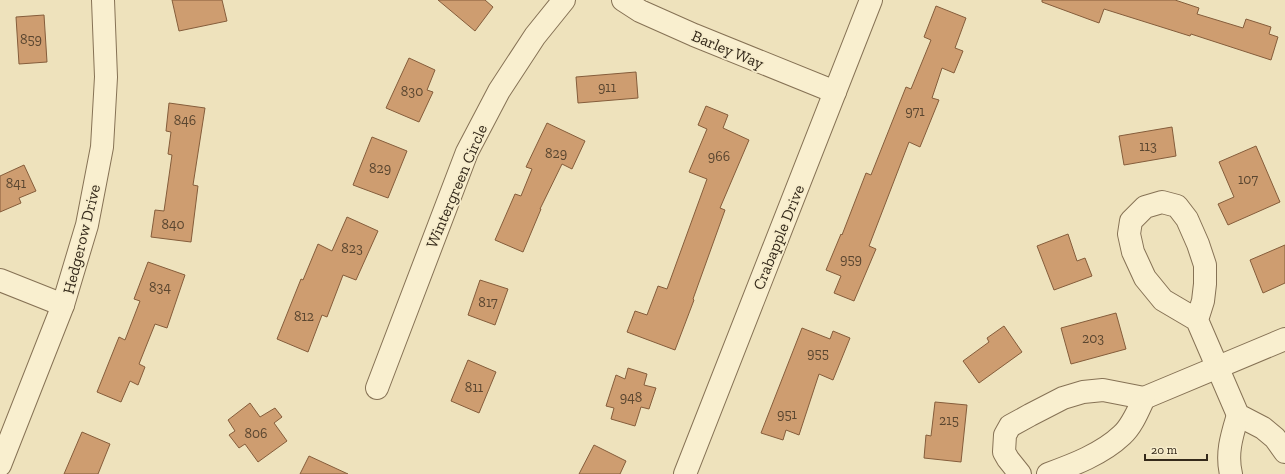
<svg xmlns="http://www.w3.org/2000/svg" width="1285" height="474" viewBox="0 0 1285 474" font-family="'Zilla Slab',serif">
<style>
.building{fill:#ce9d70;stroke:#855d3b}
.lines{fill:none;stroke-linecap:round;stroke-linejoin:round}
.minor-casing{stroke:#867255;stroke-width:24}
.minor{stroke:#f9efcf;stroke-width:22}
.labels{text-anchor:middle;stroke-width:3.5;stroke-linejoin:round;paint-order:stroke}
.number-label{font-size:14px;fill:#5a4630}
.street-label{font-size:16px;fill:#34291a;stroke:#f6eccb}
</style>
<rect width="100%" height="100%" fill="#eee2bc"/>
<g class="building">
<path d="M 172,0 L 222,0 L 227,21 L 179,31 Z"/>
<path d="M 438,0 L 485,0 L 493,7 L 475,31 Z"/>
<path d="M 1042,0 L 1175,0 L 1199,8 L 1197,14 L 1243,28 L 1246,19 L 1271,27 L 1269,34 L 1278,37 L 1271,60 L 1191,34 L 1190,36 L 1104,9 L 1099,23 L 1042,2 Z"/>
<path d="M 936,6 L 966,18 L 955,48 L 963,51 L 954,73 L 942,68 L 932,98 L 939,100 L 920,147 L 909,142 L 869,246 L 876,249 L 854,301 L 834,293 L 841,276 L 826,270 L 841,234 L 842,235 L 866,173 L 871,175 L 906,87 L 911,89 L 931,40 L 924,37 Z"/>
<path d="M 44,15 L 47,62 L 19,64 L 16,17 Z"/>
<path d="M 409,58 L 435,70 L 427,90 L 433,92 L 419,122 L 386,108 Z"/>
<path d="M 636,72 L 638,98 L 578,103 L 576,77 Z"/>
<path d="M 169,103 L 205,108 L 193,185 L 198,186 L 191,242 L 151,237 L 155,210 L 164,211 L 172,155 L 168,154 L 171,132 L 166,131 Z"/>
<path d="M 706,106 L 728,115 L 723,128 L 749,140 L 720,208 L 725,210 L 693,299 L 694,300 L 675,350 L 627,332 L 635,311 L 647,315 L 658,286 L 667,289 L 707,179 L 689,172 L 707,129 L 698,125 Z"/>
<path d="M 547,123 L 585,141 L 572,169 L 562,164 L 540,209 L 541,209 L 523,252 L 495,240 L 515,194 L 521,196 L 532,169 L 526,167 Z"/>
<path d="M 1172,127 L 1176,156 L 1124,165 L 1119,136 Z"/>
<path d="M 372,137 L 407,151 L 388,198 L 353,185 Z"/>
<path d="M 1256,146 L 1280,202 L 1228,225 L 1218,204 L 1234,197 L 1219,162 Z"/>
<path d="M 24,165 L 36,191 L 19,198 L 21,203 L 0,212 L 0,176 Z"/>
<path d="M 347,217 L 378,231 L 356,280 L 343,275 L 327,317 L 322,315 L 308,352 L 277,339 L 301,279 L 303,280 L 318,244 L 332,251 Z"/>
<path d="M 1068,234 L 1077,261 L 1085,258 L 1092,276 L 1054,290 L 1037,246 Z"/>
<path d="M 1285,245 L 1285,283 L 1263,293 L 1250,260 Z"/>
<path d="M 148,262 L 185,275 L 167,328 L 155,324 L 139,364 L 145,367 L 138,385 L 130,381 L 121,402 L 97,392 L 119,337 L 125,340 L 140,301 L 134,299 Z"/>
<path d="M 480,280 L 508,289 L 495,325 L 468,315 Z"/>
<path d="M 1116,313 L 1126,349 L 1071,364 L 1061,328 Z"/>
<path d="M 1004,326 L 1022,352 L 979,383 L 963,361 L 989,342 L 987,338 Z"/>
<path d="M 802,328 L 830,339 L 833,331 L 850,338 L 833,380 L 819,374 L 799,435 L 786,430 L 783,440 L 761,433 Z"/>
<path d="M 468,360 L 496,372 L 479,413 L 451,401 Z"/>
<path d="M 628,368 L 647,374 L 644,385 L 656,388 L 649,409 L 641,407 L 635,426 L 611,419 L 614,408 L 606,406 L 616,375 L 625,379 Z"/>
<path d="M 935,402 L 967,405 L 961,462 L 924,458 L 926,435 L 931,436 Z"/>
<path d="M 250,403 L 260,417 L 275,408 L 282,417 L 274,423 L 287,441 L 258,462 L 245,444 L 239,448 L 229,435 L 235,431 L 228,420 Z"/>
<path d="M 82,432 L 110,444 L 98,474 L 64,474 Z"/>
<path d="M 594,445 L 626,461 L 620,474 L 579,474 Z"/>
<path d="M 309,456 L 348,474 L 300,474 Z"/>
</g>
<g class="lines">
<g class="minor-casing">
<g id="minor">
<path d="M 623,0 L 640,11 L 694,35 L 835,92"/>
<path d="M 0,280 L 63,305"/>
<path d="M 1197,320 L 1203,301 L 1205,284 L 1205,265 L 1198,244 L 1187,219 L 1177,206 L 1162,202 L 1145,207 L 1131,221 L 1129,234 L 1133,252 L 1145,278 L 1163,300 L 1197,320 L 1238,415 L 1263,428 L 1275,438 L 1285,452"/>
<path d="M 377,388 L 467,152 L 499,91 L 535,36 L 564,0"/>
<path d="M 0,465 L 63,305 L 87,225 L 102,147 L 106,77 L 103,0"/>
<path d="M 685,474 L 871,0"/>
<path d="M 1020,474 L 1008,459 L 1004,452 L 1005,435 L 1010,426 L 1030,415 L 1063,398 L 1083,392 L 1103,390 L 1144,398 L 1285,339"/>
<path d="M 1048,474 C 1073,465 1102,454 1122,435 C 1132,426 1138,411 1144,398"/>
<path d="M 1231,474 C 1226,453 1232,435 1238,415"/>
</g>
</g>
<use href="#minor" class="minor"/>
</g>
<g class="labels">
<g class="number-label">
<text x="31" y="44">859</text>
<text x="607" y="92">911</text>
<text x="412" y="96">830</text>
<text x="915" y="116">971</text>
<text x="185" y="125">846</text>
<text x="1148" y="151">113</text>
<text x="556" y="158">829</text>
<text x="719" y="161">966</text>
<text x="380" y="173">829</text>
<text x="1248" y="184">107</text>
<text x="16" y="188">841</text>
<text x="173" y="229">840</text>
<text x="352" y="253">823</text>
<text x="851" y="264">959</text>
<text x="160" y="292">834</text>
<text x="488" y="307">817</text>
<text x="304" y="321">812</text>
<text x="1093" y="343">203</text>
<text x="818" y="358">955</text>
<text x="474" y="392">811</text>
<text x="631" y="402">948</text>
<text x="787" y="419">951</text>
<text x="949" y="425">215</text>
<text x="256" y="438">806</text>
</g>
<g class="street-label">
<text transform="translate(728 49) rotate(23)" y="6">Barley Way</text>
<text transform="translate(456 186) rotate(-67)" y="6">Wintergreen Circle</text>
<text transform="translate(778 237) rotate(-68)" y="6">Crabapple Drive</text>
<text transform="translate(81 239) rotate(-76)" y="6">Hedgerow Drive</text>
</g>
</g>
<path d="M1145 454v6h62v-6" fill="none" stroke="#34291a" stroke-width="2"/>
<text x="1151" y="454" font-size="12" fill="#34291a" stroke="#f6eccb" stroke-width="3" paint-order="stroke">20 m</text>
</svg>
